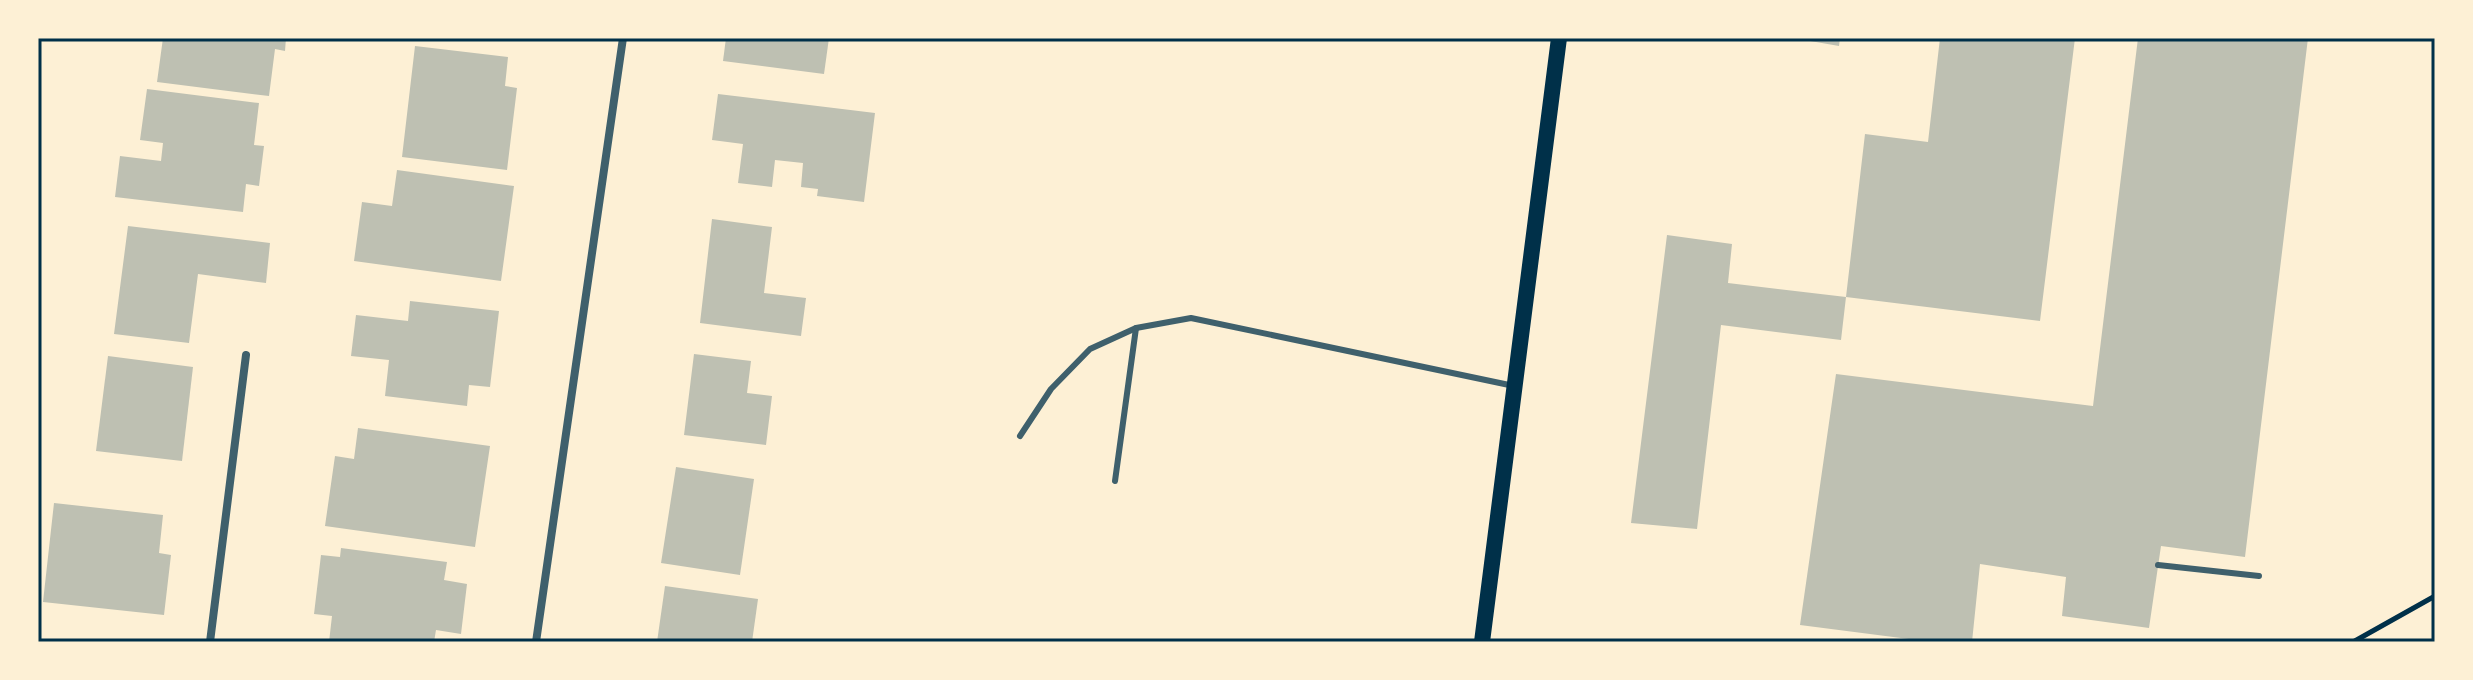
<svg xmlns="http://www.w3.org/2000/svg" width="2473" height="680" viewBox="0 0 2473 680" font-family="'IBM Plex Serif',serif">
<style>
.building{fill:#bec0b2}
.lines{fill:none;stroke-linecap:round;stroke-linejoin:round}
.path{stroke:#003049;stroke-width:5}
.service{stroke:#3f606c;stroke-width:6}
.minor{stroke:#3f606c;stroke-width:8}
.secondary{stroke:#003049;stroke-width:16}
.neatline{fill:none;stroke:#003049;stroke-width:3}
</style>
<rect width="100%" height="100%" fill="#fdf0d5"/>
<g class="building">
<path d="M 163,38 L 286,38 L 285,51 L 275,49 L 269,96 L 157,82 Z"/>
<path d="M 726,38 L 829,38 L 824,74 L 723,61 Z"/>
<path d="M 1793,38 L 1840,38 L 1839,46 Z"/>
<path d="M 1940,38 L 2075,38 L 2040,321 L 1846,297 L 1865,134 L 1928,142 Z"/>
<path d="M 2138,38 L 2308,38 L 2245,557 L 2161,546 L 2149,628 L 2062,616 L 2066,577 L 1980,564 L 1972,642 L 1932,642 L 1800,625 L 1836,374 L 2093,406 Z"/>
<path d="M 415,46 L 508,57 L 505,86 L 517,88 L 507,170 L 402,157 Z"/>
<path d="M 147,89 L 259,103 L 254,145 L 264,146 L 259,186 L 246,184 L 243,212 L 115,197 L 120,156 L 161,161 L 163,143 L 140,140 Z"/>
<path d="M 718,94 L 875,113 L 864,202 L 817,196 L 818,189 L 801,187 L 803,163 L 775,160 L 772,187 L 738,183 L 743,144 L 712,140 Z"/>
<path d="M 397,170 L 514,186 L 501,281 L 354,261 L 362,202 L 392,206 Z"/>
<path d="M 712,219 L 772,227 L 764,293 L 806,298 L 801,336 L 700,323 Z"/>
<path d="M 128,226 L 270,243 L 266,283 L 198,274 L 189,343 L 114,334 Z"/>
<path d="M 1667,235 L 1732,244 L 1728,283 L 1846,297 L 1841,340 L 1721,325 L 1697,529 L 1631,523 Z"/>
<path d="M 410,301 L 499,311 L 490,387 L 469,385 L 467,406 L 385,396 L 389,360 L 351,356 L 356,315 L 408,321 Z"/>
<path d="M 694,354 L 751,361 L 747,393 L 772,396 L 766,445 L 684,435 Z"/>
<path d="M 108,356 L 193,367 L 182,461 L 96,451 Z"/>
<path d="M 358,428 L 490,446 L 475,547 L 325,526 L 335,456 L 354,459 Z"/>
<path d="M 676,467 L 754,479 L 740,575 L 661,563 Z"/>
<path d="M 54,503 L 163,515 L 159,553 L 171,555 L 164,615 L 43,602 Z"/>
<path d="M 341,548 L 447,562 L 444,580 L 467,584 L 461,634 L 436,630 L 434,642 L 329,642 L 332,616 L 314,614 L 321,555 L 340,557 Z"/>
<path d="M 665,586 L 758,599 L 752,642 L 657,642 Z"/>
</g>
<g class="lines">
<path class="path" d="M 2353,642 L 2435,596"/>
<g class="service">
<path d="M 1020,436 L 1051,389 L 1090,349 L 1136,328 L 1191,318 L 1514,386"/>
<path d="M 1115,481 L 1136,328"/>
<path d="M 2158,565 L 2259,576"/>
</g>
<g class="minor">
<path d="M 210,642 L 246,355"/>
<path d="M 536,642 L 623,38"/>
</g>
<path class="secondary" d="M 1482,642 L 1559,38"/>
</g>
<rect width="2473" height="680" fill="none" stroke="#fdf0d5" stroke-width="80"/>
<rect x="40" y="40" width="2393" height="600" class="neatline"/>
</svg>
